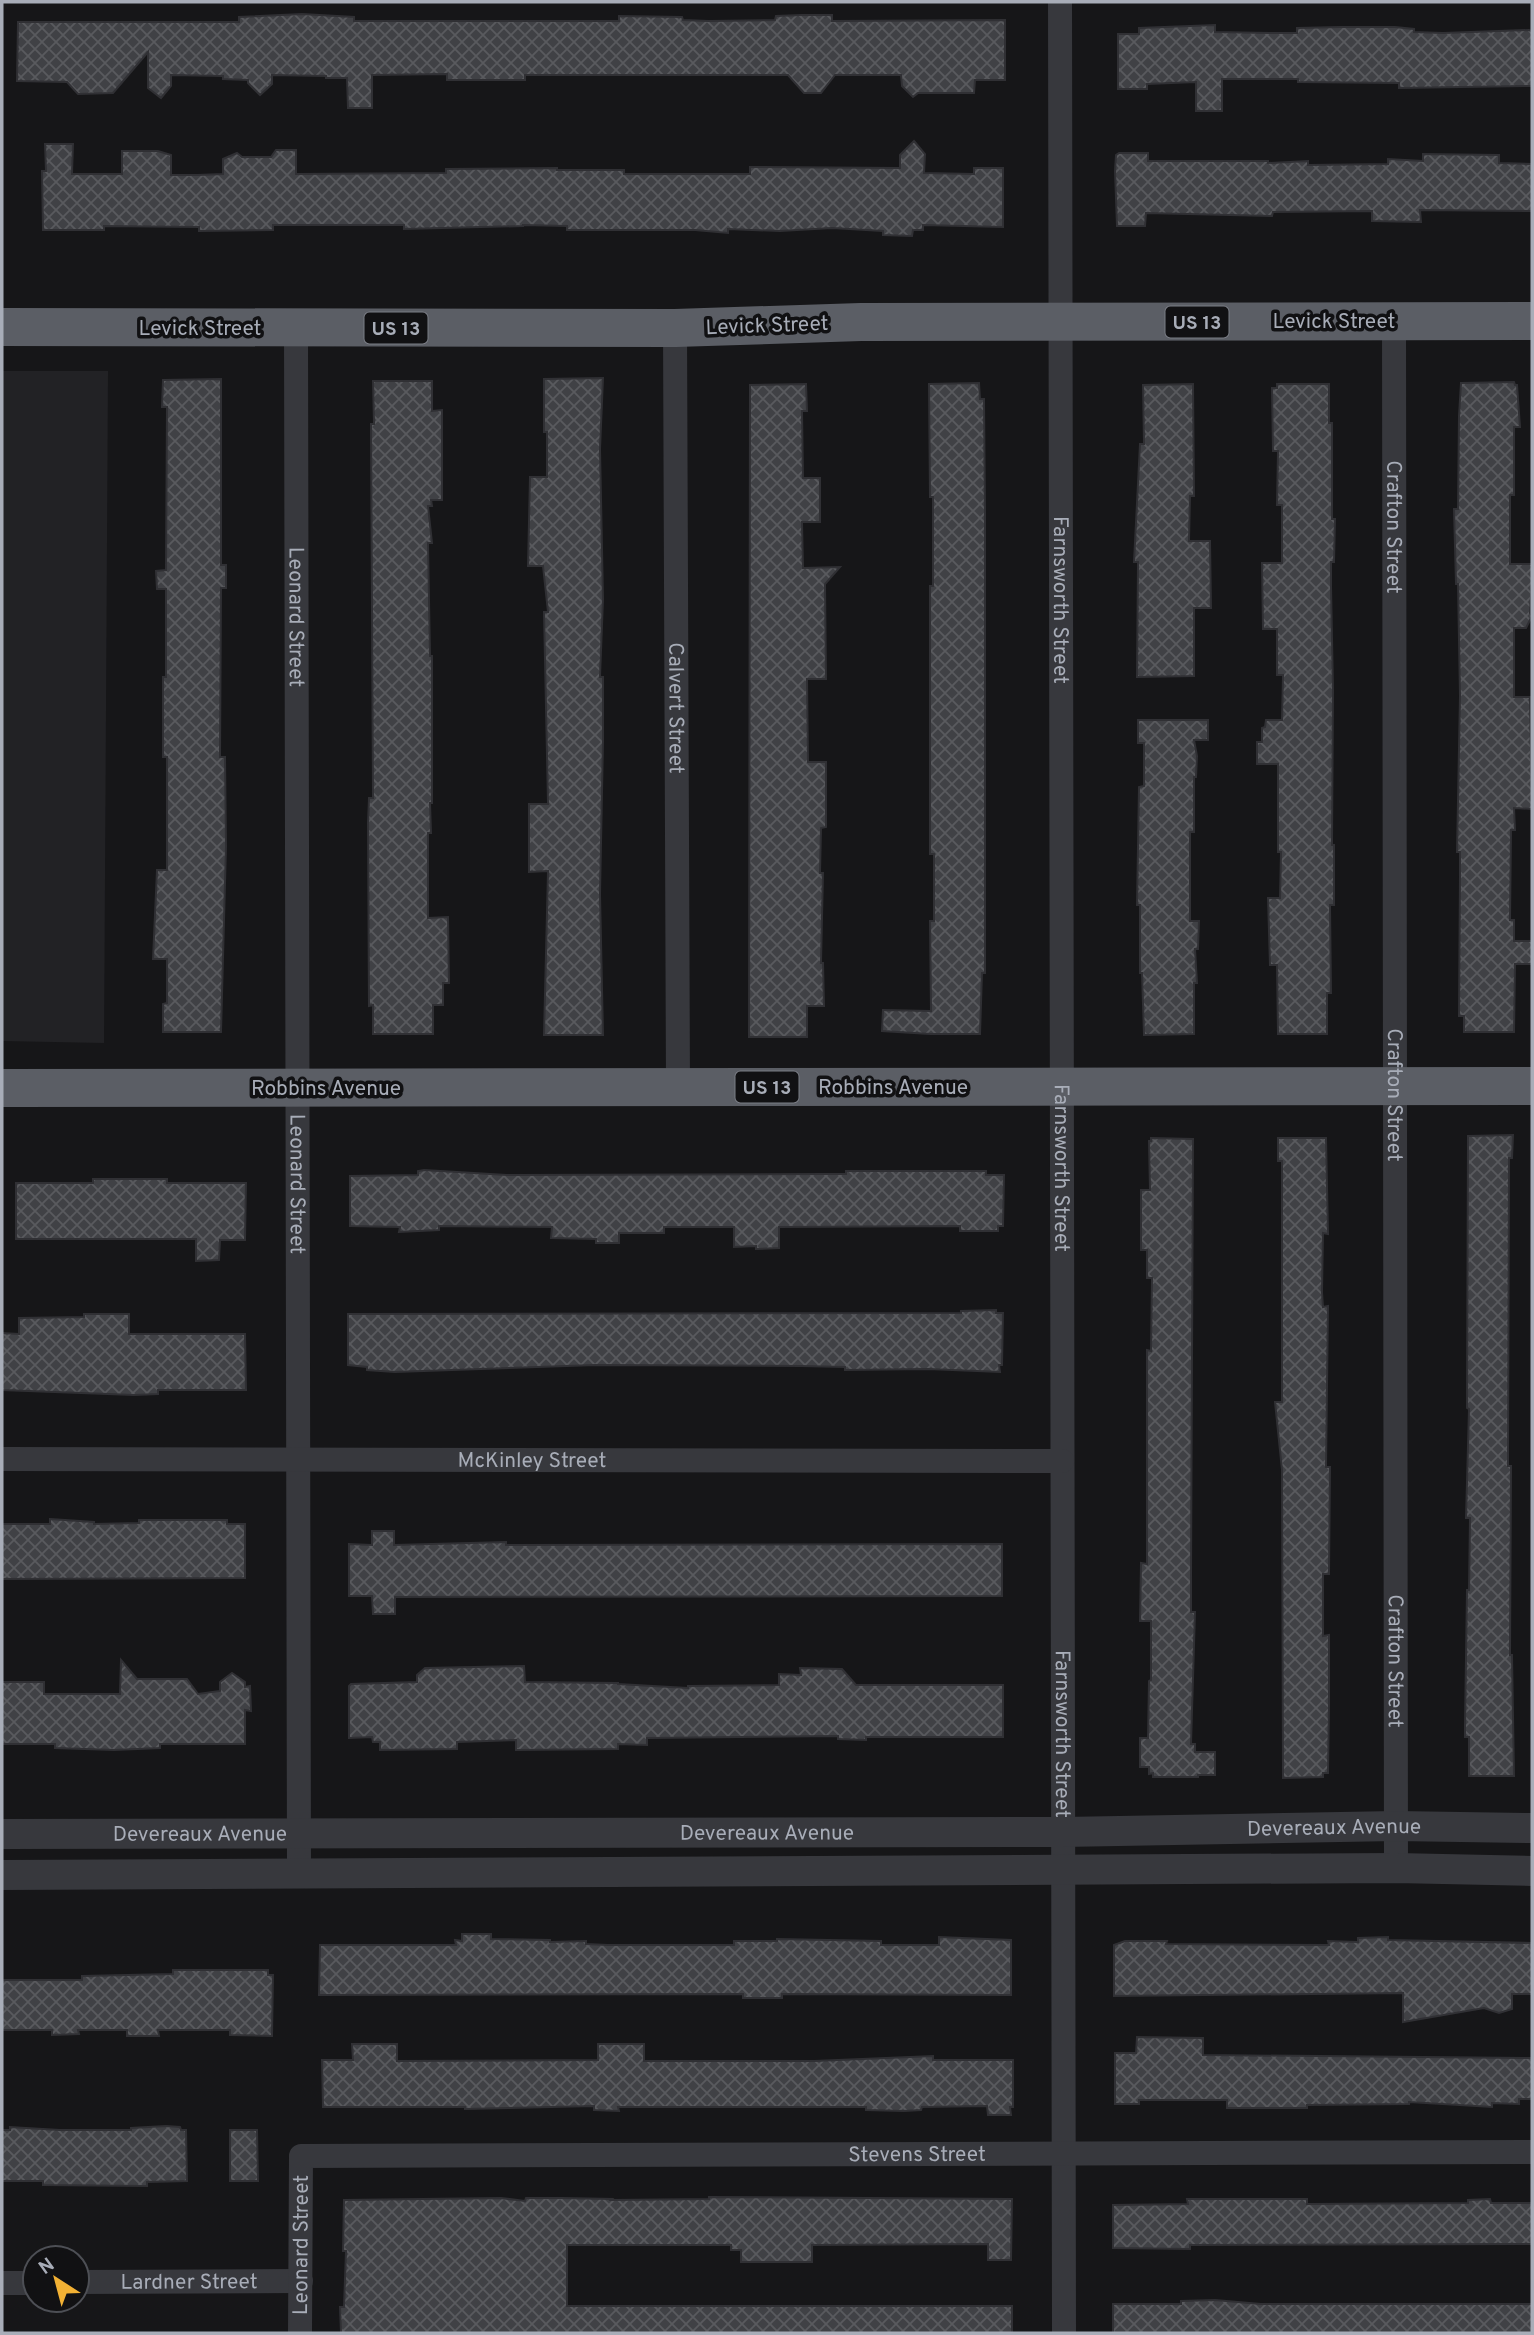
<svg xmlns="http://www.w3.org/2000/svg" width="1534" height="2335" viewBox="0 0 1534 2335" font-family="Overpass,sans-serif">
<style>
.built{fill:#222225}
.building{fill:url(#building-cross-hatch);stroke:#303034;stroke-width:2}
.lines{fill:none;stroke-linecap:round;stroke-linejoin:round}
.minor{stroke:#37383d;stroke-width:24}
.tertiary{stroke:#37383d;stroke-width:30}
.trunk{stroke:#5b5e65;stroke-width:38}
.labels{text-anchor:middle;stroke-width:7;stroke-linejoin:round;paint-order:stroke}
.shield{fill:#111113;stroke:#7b7e86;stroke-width:2}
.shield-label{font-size:19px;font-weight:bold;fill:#a8adb8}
.street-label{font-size:21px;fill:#a8adb8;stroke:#111113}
</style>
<defs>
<pattern id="building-cross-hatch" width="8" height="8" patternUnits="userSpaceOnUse" patternTransform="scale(1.75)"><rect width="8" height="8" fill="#404145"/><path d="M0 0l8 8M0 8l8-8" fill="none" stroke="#595a5e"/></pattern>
</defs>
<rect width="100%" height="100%" fill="#161618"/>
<path class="built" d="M 2,371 L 108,371 L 104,1043 L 2,1041 Z"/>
<g class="building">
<path d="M 302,14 L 354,17 L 354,21 L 619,21 L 619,16 L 682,17 L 683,20 L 709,21 L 775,20 L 776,16 L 802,15 L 832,15 L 832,21 L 1005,20 L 1005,80 L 975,80 L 974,93 L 918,93 L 913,97 L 902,86 L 901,75 L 835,75 L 821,93 L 804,93 L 788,75 L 525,75 L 525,80 L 447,80 L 447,74 L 372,75 L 372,108 L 348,108 L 347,78 L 326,78 L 326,76 L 272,75 L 272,84 L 260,95 L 248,83 L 248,80 L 223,79 L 223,76 L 171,75 L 171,86 L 161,98 L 148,88 L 148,52 L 113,93 L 78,94 L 67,82 L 17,81 L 18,22 L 239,22 L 239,17 Z"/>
<path d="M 1215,25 L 1215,32 L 1271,33 L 1297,33 L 1297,28 L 1340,27 L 1395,27 L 1414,29 L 1414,32 L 1443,33 L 1529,30 L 1532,31 L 1532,86 L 1399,88 L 1399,83 L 1298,82 L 1298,79 L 1222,79 L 1222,111 L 1196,111 L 1196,82 L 1147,84 L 1147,89 L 1118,89 L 1118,34 L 1139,34 L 1139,28 Z"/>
<path d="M 914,141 L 925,154 L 924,173 L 974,174 L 974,168 L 1003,168 L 1003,227 L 923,225 L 923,230 L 913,230 L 912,236 L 883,235 L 883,231 L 832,228 L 780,231 L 728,229 L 728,233 L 695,230 L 567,230 L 567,226 L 523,225 L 523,226 L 404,229 L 404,225 L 273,225 L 273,230 L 199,231 L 199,227 L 104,226 L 104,230 L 43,230 L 42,171 L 46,171 L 45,144 L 73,144 L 72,174 L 122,174 L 122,151 L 158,151 L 171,155 L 171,175 L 197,175 L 223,174 L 223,159 L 237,153 L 242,157 L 271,157 L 276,150 L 296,150 L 296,174 L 446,173 L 446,169 L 557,168 L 557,170 L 624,170 L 624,174 L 750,174 L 750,167 L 900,168 L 900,155 Z"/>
<path d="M 1119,153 L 1148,153 L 1148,161 L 1268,161 L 1268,163 L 1308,161 L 1308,165 L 1388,164 L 1388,159 L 1423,161 L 1423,154 L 1499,155 L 1499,163 L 1532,164 L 1532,211 L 1420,210 L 1421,222 L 1372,221 L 1372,211 L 1273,212 L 1272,216 L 1146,213 L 1145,226 L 1117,226 L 1115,171 L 1116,155 Z"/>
<path d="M 603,378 L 600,449 L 603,599 L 600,677 L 603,677 L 603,742 L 600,894 L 603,1035 L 544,1035 L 548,871 L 529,872 L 529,804 L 548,804 L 544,612 L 548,612 L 543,566 L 528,566 L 530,477 L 547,477 L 547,432 L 544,432 L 544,379 Z"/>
<path d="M 221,379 L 221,565 L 226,565 L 226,588 L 221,588 L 220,757 L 225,757 L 226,846 L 221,1032 L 163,1032 L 163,1004 L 167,1003 L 167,959 L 153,959 L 157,870 L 167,870 L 167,757 L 163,757 L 163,677 L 166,677 L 166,589 L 157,589 L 156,571 L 166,570 L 167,407 L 162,407 L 163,380 Z"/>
<path d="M 373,381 L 432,381 L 432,411 L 442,410 L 442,500 L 431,500 L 432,506 L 428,506 L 432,543 L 428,543 L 430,656 L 432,656 L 432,803 L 430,803 L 431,833 L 428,833 L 428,918 L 448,917 L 449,983 L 443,983 L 443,1005 L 433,1005 L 433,1034 L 373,1034 L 373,1005 L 369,1006 L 368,823 L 369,798 L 373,798 L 371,424 L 374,424 Z"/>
<path d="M 1514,382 L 1515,385 L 1517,385 L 1520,427 L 1514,427 L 1514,495 L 1510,495 L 1510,564 L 1532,564 L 1532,582 L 1530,613 L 1532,616 L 1526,628 L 1514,628 L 1514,697 L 1530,697 L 1532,809 L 1514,808 L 1515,830 L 1511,830 L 1510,920 L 1514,920 L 1514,941 L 1532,941 L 1532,964 L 1515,964 L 1514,1032 L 1464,1032 L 1464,1016 L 1459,1016 L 1460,875 L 1460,852 L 1457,852 L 1460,696 L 1458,584 L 1456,584 L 1454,509 L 1458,509 L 1459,416 L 1461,383 Z"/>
<path d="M 979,383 L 980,399 L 984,399 L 985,512 L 985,973 L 982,973 L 980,1034 L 930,1034 L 882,1031 L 883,1010 L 931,1011 L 930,921 L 934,921 L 934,854 L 930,854 L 930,586 L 933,586 L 933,497 L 930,497 L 929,384 Z"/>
<path d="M 806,384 L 807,411 L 802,411 L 803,478 L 820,478 L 820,522 L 802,522 L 803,568 L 840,567 L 825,584 L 826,679 L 807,679 L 808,762 L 826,762 L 826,827 L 821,828 L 820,873 L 823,873 L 821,963 L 823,963 L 824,1006 L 807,1006 L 807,1037 L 749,1037 L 750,385 Z"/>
<path d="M 1193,384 L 1194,496 L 1190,496 L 1189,541 L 1210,541 L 1211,608 L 1194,608 L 1194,676 L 1137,677 L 1138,562 L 1134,562 L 1140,444 L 1144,444 L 1143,385 Z"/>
<path d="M 1277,384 L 1329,384 L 1329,423 L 1332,423 L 1332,519 L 1335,519 L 1334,562 L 1331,562 L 1331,586 L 1333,690 L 1332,845 L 1334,845 L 1334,905 L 1330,905 L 1331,993 L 1327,993 L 1327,1034 L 1278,1034 L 1277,965 L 1270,965 L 1268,898 L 1280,898 L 1281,852 L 1278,852 L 1278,764 L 1257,764 L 1257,742 L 1262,742 L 1262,728 L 1265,727 L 1266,720 L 1282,720 L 1283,675 L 1277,675 L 1277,629 L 1263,629 L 1262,563 L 1282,563 L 1282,505 L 1277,505 L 1278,451 L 1273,451 L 1272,388 L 1277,388 Z"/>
<path d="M 1138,720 L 1208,720 L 1208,740 L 1194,740 L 1197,756 L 1196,777 L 1194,777 L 1194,832 L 1190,832 L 1190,921 L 1199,921 L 1198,949 L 1195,949 L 1197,983 L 1194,983 L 1194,1034 L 1144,1035 L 1142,973 L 1140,973 L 1140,905 L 1137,905 L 1139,787 L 1144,786 L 1144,743 L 1138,743 Z"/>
<path d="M 1513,1135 L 1512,1158 L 1509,1158 L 1508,1466 L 1511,1466 L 1510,1655 L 1512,1655 L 1514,1776 L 1469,1776 L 1469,1737 L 1465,1737 L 1465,1725 L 1467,1590 L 1469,1590 L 1470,1518 L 1466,1518 L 1469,1409 L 1467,1408 L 1468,1136 Z"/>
<path d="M 1151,1138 L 1193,1139 L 1191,1578 L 1191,1612 L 1195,1612 L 1191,1744 L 1195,1744 L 1195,1752 L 1215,1752 L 1215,1775 L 1198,1775 L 1198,1777 L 1153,1777 L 1153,1773 L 1149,1774 L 1149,1767 L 1140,1767 L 1140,1738 L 1148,1738 L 1149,1681 L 1151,1680 L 1151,1621 L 1140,1621 L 1141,1563 L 1147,1564 L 1147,1350 L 1151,1351 L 1152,1278 L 1147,1278 L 1147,1250 L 1141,1250 L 1141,1190 L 1150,1190 L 1149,1141 L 1151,1141 Z"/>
<path d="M 1278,1138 L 1326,1138 L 1328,1234 L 1323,1233 L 1322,1292 L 1323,1307 L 1328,1306 L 1326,1467 L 1330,1467 L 1329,1574 L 1323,1574 L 1323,1636 L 1329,1635 L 1329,1705 L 1328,1773 L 1323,1773 L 1323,1777 L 1283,1778 L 1282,1470 L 1275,1402 L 1282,1402 L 1282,1161 L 1278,1161 Z"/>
<path d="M 424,1170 L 507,1175 L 824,1174 L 846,1174 L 846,1171 L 986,1171 L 986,1175 L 1004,1175 L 1003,1226 L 998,1226 L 998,1231 L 960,1231 L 960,1226 L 779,1227 L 779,1248 L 756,1249 L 756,1246 L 734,1247 L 734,1227 L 664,1227 L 664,1233 L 619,1233 L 619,1243 L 596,1243 L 596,1239 L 551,1238 L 552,1227 L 439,1226 L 439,1230 L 399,1232 L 400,1227 L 350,1226 L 350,1176 L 418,1175 L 418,1171 Z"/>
<path d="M 93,1179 L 167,1179 L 167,1183 L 246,1183 L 245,1240 L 220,1240 L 219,1260 L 196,1261 L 196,1239 L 16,1239 L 16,1183 L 93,1183 Z"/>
<path d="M 996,1310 L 996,1313 L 1003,1313 L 1002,1365 L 999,1365 L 1000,1372 L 928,1369 L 845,1370 L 845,1367 L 801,1366 L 596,1365 L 395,1372 L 367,1370 L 367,1367 L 348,1365 L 348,1314 L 961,1313 L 961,1311 Z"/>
<path d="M 84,1314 L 129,1314 L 129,1334 L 245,1334 L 246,1390 L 158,1390 L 158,1394 L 134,1395 L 2,1390 L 2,1333 L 19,1334 L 19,1318 L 84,1317 Z"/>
<path d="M 50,1519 L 94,1522 L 94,1524 L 139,1523 L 139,1520 L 227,1520 L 227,1524 L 245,1524 L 245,1578 L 2,1579 L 2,1524 L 50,1524 Z"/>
<path d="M 372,1531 L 394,1531 L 394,1545 L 506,1542 L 506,1545 L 1002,1544 L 1002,1596 L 395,1597 L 395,1614 L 373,1614 L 372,1596 L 349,1596 L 349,1544 L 372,1545 Z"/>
<path d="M 121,1660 L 137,1679 L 187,1679 L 198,1694 L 220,1691 L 220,1682 L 232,1673 L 245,1682 L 245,1687 L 250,1686 L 251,1711 L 245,1710 L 245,1744 L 160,1744 L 160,1748 L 114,1750 L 55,1748 L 55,1744 L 2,1744 L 2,1682 L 44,1682 L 44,1694 L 120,1694 Z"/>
<path d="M 524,1666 L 525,1682 L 618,1683 L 618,1684 L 688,1688 L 688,1686 L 779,1685 L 779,1674 L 801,1675 L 800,1668 L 842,1669 L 856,1685 L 1003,1685 L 1003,1737 L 866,1737 L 866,1740 L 838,1739 L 838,1736 L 647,1738 L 647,1745 L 618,1744 L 618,1749 L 516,1750 L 516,1740 L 457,1742 L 457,1749 L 380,1750 L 380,1742 L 373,1742 L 372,1737 L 349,1738 L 349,1686 L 351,1684 L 417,1682 L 417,1675 L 425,1668 Z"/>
<path d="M 462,1934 L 491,1934 L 491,1939 L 550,1940 L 550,1942 L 586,1941 L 586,1944 L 608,1945 L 734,1945 L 734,1941 L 777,1941 L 777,1939 L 881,1941 L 881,1945 L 939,1945 L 939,1937 L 1011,1940 L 1011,1995 L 782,1994 L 782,1998 L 743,1998 L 743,1994 L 319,1995 L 320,1945 L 456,1945 L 455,1940 L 462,1941 Z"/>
<path d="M 1388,1937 L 1388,1940 L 1532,1943 L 1532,1994 L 1512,1994 L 1512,2009 L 1499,2013 L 1484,2008 L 1403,2022 L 1403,1993 L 1114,1996 L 1114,1945 L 1125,1941 L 1167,1941 L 1166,1944 L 1329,1945 L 1328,1941 L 1358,1942 L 1358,1938 Z"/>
<path d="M 173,1970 L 268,1970 L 268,1975 L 273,1975 L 272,2036 L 230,2035 L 230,2030 L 158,2030 L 159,2036 L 127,2036 L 127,2030 L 78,2030 L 79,2034 L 52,2035 L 52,2030 L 2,2030 L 2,1980 L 82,1980 L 82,1976 L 173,1974 Z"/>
<path d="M 1137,2037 L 1203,2038 L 1203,2055 L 1532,2058 L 1532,2099 L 1519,2099 L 1519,2104 L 1492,2103 L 1492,2107 L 1409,2102 L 1409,2104 L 1307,2105 L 1307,2108 L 1227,2108 L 1227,2100 L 1139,2100 L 1139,2104 L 1115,2104 L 1115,2053 L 1136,2053 Z"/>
<path d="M 352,2044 L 397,2044 L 397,2061 L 598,2060 L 598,2044 L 644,2044 L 644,2061 L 814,2061 L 933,2056 L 933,2060 L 1013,2060 L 1013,2107 L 1010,2107 L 1011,2115 L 988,2115 L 987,2106 L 922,2107 L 921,2110 L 904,2111 L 866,2110 L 866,2107 L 618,2107 L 619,2111 L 594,2110 L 594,2106 L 465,2109 L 465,2107 L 323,2107 L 322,2060 L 353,2060 Z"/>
<path d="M 166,2126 L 180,2127 L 181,2130 L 186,2130 L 187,2181 L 147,2182 L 147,2186 L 43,2185 L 43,2181 L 2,2181 L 2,2130 L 10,2130 L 10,2127 L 60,2130 L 131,2130 L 131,2128 Z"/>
<path d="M 230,2130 L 257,2130 L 258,2181 L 230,2181 Z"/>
<path d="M 709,2197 L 1012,2199 L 1011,2260 L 988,2260 L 988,2244 L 812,2245 L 812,2262 L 741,2262 L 741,2250 L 731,2250 L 731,2245 L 567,2245 L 567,2306 L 1012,2306 L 1012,2333 L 341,2333 L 340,2307 L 344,2307 L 346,2251 L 343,2251 L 344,2200 L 501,2198 L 525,2201 L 526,2198 L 562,2198 L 612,2199 L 611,2200 L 709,2199 Z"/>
<path d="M 1187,2199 L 1307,2199 L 1307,2204 L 1468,2203 L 1468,2200 L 1490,2199 L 1491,2203 L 1532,2203 L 1532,2244 L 1190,2245 L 1190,2249 L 1113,2248 L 1113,2205 L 1188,2204 Z"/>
<path d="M 1215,2300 L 1261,2304 L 1532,2304 L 1532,2333 L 1113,2333 L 1113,2304 L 1181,2304 L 1181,2301 Z"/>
</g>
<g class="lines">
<g class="minor">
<path id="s1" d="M 1060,2 L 1064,2333"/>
<path id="s2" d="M 1394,321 L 1396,1868"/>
<path id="s3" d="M 296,328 L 299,1873"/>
<path id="s4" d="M 675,328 L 678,1088"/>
<path id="s5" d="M 2,1459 L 1062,1461"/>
<path id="s6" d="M 77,2282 L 301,2281"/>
<path d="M 2,2283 L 35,2283"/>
<path id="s7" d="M 300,2333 L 301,2156 L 1532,2152"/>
</g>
<g class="tertiary">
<path id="s8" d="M 2,1834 L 1063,1832 L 1396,1826 L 1532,1828"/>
<path d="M 2,1875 L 1396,1868 L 1532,1871"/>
</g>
<g class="trunk">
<path d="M 2,327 L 675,328 L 861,322 L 1532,321"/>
<path d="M 2,1088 L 1532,1086"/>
</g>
</g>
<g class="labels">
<g class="shield">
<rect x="1165.5" y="306.5" width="63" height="31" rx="5"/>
<rect x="364.5" y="312.5" width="63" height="31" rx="5"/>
<rect x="735.5" y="1071.5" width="63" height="31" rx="5"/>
</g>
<g class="shield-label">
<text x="1197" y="329">US 13</text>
<text x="396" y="335">US 13</text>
<text x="767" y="1094">US 13</text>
</g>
<g class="street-label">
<text x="1334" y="328">Levick Street</text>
<text transform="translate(767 325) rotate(-2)" y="7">Levick Street</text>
<text x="200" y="335">Levick Street</text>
<text dy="7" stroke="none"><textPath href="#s2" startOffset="206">Crafton Street</textPath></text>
<text dy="7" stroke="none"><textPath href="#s1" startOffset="598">Farnsworth Street</textPath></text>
<text dy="7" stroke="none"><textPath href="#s3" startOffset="289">Leonard Street</textPath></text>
<text dy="7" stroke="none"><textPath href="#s4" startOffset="380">Calvert Street</textPath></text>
<text x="893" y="1094">Robbins Avenue</text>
<text x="326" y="1095">Robbins Avenue</text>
<text dy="7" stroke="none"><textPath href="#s2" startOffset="774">Crafton Street</textPath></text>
<text dy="7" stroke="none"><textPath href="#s1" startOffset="1166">Farnsworth Street</textPath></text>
<text dy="7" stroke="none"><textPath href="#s3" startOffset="856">Leonard Street</textPath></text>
<text dy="7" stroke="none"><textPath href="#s5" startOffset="530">McKinley Street</textPath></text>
<text dy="7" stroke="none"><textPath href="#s2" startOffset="1340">Crafton Street</textPath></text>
<text dy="7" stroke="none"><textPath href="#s1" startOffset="1732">Farnsworth Street</textPath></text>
<text dy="7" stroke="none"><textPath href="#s8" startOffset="1332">Devereaux Avenue</textPath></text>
<text dy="7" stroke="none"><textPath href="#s8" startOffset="198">Devereaux Avenue</textPath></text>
<text dy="7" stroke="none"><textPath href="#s8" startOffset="765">Devereaux Avenue</textPath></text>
<text dy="7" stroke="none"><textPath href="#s7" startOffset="793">Stevens Street</textPath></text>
<text dy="7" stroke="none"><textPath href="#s7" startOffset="88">Leonard Street</textPath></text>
<text dy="7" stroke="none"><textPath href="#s6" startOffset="112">Lardner Street</textPath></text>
</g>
</g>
<rect width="1534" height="2335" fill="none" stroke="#a8adb8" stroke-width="7"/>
<g transform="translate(56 2279) rotate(324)"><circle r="33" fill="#111113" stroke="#4d4f55" stroke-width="2"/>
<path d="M0-5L12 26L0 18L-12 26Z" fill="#f2b134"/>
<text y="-10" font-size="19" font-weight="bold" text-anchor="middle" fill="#a8adb8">N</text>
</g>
</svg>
